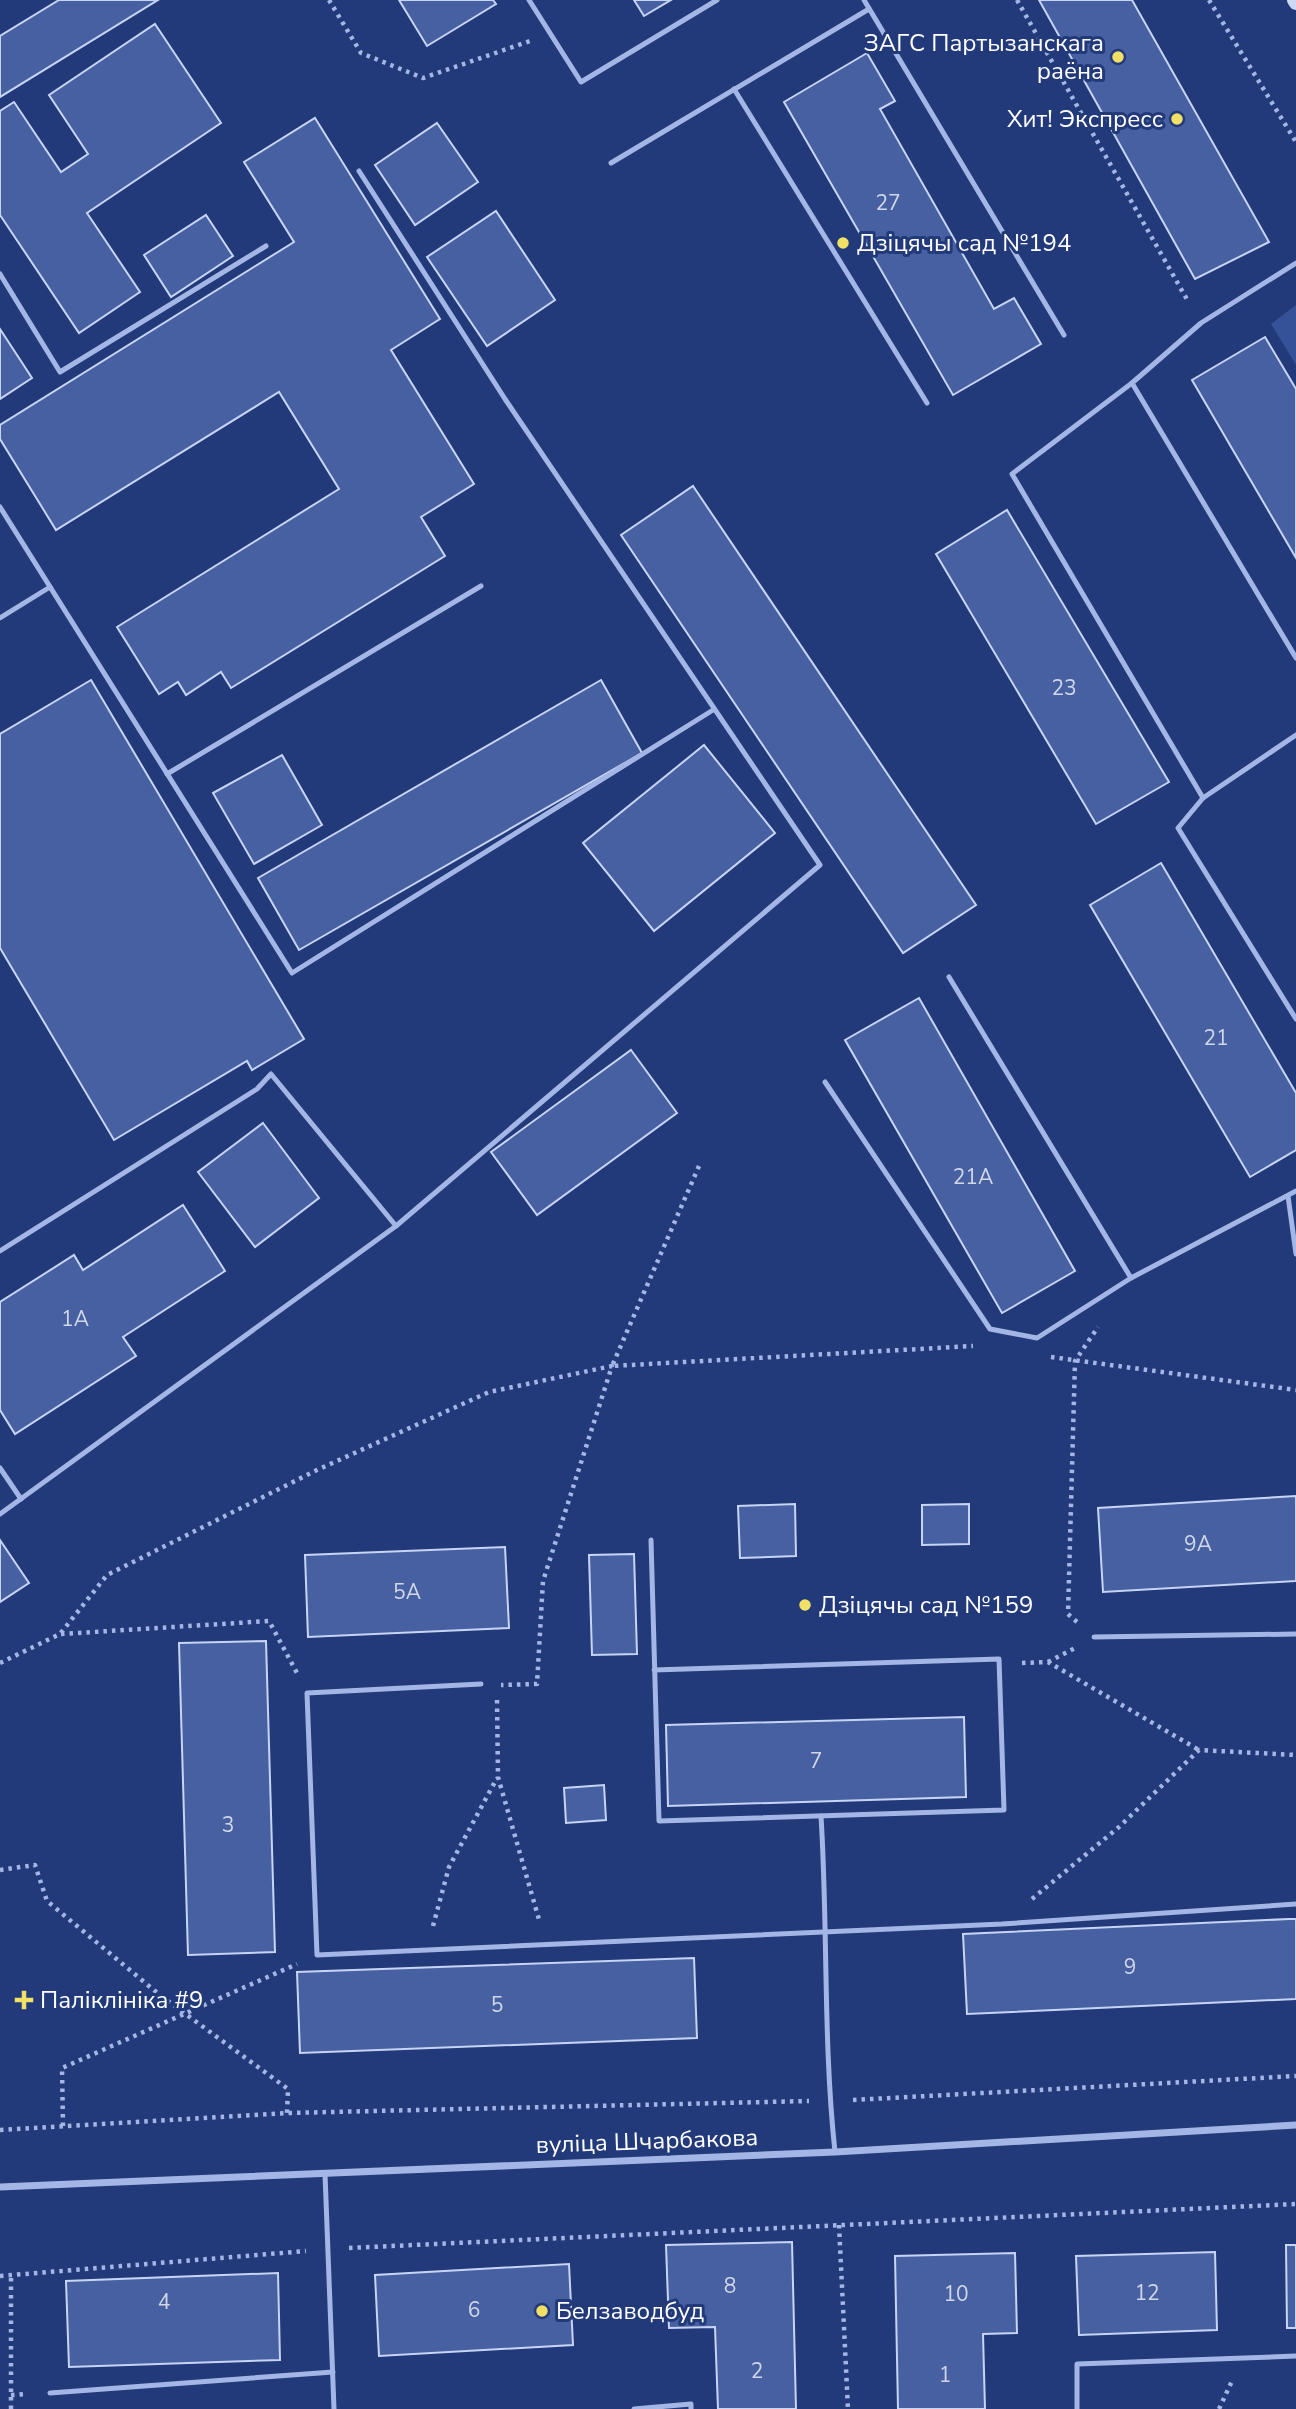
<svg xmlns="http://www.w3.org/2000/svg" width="1296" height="2409" viewBox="0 0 1296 2409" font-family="'Nunito Sans',sans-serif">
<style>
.green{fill:#355198}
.building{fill:#4660a1;stroke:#c7d4f4;stroke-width:2}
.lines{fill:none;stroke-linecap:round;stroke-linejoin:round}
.path{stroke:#a4b6e5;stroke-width:4.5;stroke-dasharray:3.5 5;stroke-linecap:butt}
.lane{stroke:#a4b6e5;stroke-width:5}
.street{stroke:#a4b6e5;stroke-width:7}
.secondary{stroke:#cdd8f4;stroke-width:14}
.poi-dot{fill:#f1e066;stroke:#223a7a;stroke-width:2.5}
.labels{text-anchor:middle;stroke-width:6;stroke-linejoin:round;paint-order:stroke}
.number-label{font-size:21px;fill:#d1d7e8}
.poi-label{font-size:24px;fill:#fff;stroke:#223a7a;text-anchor:start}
.street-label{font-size:24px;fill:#fff;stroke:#223a7a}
</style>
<rect width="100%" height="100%" fill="#223a7a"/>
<path class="green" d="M 1296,305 L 1296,365 L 1271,324 Z"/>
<g class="building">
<path d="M 59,0 L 158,0 L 0,97 L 0,36 Z"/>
<path d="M 399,0 L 493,0 L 496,4 L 427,46 Z"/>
<path d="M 634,0 L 671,0 L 644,16 Z"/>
<path d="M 1039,0 L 1132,0 L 1269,242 L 1195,279 Z"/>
<path d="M 155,24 L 221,123 L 87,213 L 140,292 L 79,333 L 0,215 L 0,111 L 14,102 L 61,172 L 88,154 L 49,95 Z"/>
<path d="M 867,53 L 895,101 L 880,109 L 994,309 L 1014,298 L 1041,344 L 953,395 L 784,102 Z"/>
<path d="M 315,118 L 440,319 L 391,350 L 474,484 L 421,517 L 445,556 L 231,688 L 221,672 L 186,695 L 178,682 L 159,694 L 117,627 L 339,489 L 279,392 L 56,530 L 0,439 L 0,425 L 294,242 L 244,162 Z"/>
<path d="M 437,123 L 478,182 L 415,225 L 375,165 Z"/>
<path d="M 496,211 L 555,300 L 487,346 L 427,257 Z"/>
<path d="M 206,215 L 233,256 L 171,297 L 144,255 Z"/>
<path d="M 0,329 L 32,378 L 0,399 Z"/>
<path d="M 1265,337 L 1296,389 L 1296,558 L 1192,380 Z"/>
<path d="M 693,486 L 976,905 L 903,953 L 621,535 Z"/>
<path d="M 1007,510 L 1169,782 L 1096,824 L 936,554 Z"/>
<path d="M 91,680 L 304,1039 L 252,1070 L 247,1061 L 114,1140 L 0,948 L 0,734 Z"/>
<path d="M 601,680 L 642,753 L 299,950 L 258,878 Z"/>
<path d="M 704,745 L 775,833 L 654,931 L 583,843 Z"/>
<path d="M 282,755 L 322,825 L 254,864 L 213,793 Z"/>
<path d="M 1161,863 L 1296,1093 L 1296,1150 L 1250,1177 L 1090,905 Z"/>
<path d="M 919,998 L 1075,1271 L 1002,1313 L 845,1040 Z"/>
<path d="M 631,1050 L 677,1113 L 537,1215 L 491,1152 Z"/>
<path d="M 263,1123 L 319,1198 L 255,1247 L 198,1172 Z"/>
<path d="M 183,1205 L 225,1271 L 123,1337 L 136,1356 L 15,1434 L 0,1410 L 0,1302 L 74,1255 L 83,1270 Z"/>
<path d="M 1296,1496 L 1296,1581 L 1103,1592 L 1098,1508 Z"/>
<path d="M 795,1504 L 796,1556 L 740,1558 L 738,1506 Z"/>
<path d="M 969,1504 L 969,1544 L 922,1545 L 922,1505 Z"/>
<path d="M 0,1540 L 29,1583 L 0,1602 Z"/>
<path d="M 505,1547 L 509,1628 L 308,1637 L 305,1555 Z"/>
<path d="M 634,1554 L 637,1654 L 592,1655 L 589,1555 Z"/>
<path d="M 266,1641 L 275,1952 L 188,1955 L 179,1643 Z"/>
<path d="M 964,1717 L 966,1797 L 668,1806 L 666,1725 Z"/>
<path d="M 604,1785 L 606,1820 L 566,1823 L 564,1788 Z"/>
<path d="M 1289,1919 L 1296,1919 L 1296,1999 L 967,2014 L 963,1934 Z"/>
<path d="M 694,1958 L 697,2038 L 300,2053 L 297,1972 Z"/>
<path d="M 792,2242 L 796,2409 L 718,2409 L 715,2327 L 669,2328 L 666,2245 Z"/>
<path d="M 1286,2245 L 1296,2245 L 1296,2328 L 1287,2328 Z"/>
<path d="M 1215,2252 L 1217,2330 L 1079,2335 L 1076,2256 Z"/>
<path d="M 1015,2253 L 1017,2333 L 983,2334 L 985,2409 L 898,2409 L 895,2256 Z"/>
<path d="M 569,2264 L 573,2345 L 379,2356 L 375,2275 Z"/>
<path d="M 278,2273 L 280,2360 L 69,2367 L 66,2281 Z"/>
</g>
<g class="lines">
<g class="path">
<path d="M 329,0 L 361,53 L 423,78 L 530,41"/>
<path d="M 1017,0 L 1189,303"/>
<path d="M 1209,0 L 1296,142"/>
<path d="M 699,1166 L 612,1366 L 973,1346"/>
<path d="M 1051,1357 L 1296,1390"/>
<path d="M 1077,1622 L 1068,1614 L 1075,1361 L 1098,1327"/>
<path d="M 61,1634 L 269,1621 L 297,1673"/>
<path d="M 1048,1662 L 1075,1648"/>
<path d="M 0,1663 L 60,1634 L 107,1575 L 317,1470 L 489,1392 L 612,1366 L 543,1581 L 537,1684 L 501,1685"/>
<path d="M 1022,1663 L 1048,1662 L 1199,1750"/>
<path d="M 497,1700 L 498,1777 L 540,1923"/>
<path d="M 0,1870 L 35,1865 L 47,1901 L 161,1996 L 288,2089 L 287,2113"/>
<path d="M 1032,1899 L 1119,1827 L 1199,1750 L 1296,1755"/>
<path d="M 433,1926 L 449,1867 L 497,1778"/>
<path d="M 853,2100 L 1296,2076"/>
<path d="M 63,2126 L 62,2068 L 297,1964"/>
<path d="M 0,2130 L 287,2113 L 809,2101"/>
<path d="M 839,2225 L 848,2409"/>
<path d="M 349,2248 L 1296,2204"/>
<path d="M 0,2276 L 306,2251"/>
<path d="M 11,2395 L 28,2394"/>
<path d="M 11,2409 L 11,2275"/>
<path d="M 1219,2409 L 1232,2381"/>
</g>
<g class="lane">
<path d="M 529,0 L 581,82 L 717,0"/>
<path d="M 864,0 L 1064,335"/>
<path d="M 734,89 L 927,403"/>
<path d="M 611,163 L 869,9"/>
<path d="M 1296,263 L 1201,323 L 1132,383 L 1296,658"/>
<path d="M 0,274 L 60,372 L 266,246"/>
<path d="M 1132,383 L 1012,474 L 1203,798"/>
<path d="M 0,507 L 292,973 L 713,710"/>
<path d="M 0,618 L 50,587"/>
<path d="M 1296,735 L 1203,798 L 1178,828 L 1296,1019"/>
<path d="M 167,774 L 481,586"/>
<path d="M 949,977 L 1131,1278 L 1296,1191"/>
<path d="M 825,1082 L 990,1329 L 1037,1338 L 1131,1278"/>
<path d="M 1288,1196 L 1296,1254"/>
<path d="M 0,1251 L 257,1089 L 271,1074 L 396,1226"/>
<path d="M 0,1468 L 21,1499"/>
<path d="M 0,1514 L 396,1226 L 820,865 L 505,399 L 359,171"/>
<path d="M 651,1540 L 659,1821 L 1004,1810 L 999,1659 L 654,1670"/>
<path d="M 1094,1637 L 1296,1634"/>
<path d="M 481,1684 L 307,1693 L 317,1955 L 1002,1924 L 1296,1904"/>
<path d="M 821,1816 C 828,1928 823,2041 835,2152"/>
<path d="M 325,2174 L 334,2409"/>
<path d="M 50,2393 L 333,2372"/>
<path d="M 634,2409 L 691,2404 L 691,2409"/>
<path d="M 1077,2409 L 1077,2364 L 1296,2356"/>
</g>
<path class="street" d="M 0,2187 L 835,2152 L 1296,2125"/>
<path class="secondary" d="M 1294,0 L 1296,3"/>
</g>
<g class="poi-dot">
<circle cx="1118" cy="57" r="7"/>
<circle cx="1177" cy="119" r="7"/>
<circle cx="843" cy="243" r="7"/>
<circle cx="805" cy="1605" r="7"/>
<path d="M20.5 1989.5h7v7h7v7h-7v7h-7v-7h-7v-7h7z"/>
<circle cx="542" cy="2311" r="7"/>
</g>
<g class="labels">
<g class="number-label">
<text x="888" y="210">27</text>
<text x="1064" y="695">23</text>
<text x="1216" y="1045">21</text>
<text x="973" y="1184">21А</text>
<text x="75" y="1326">1А</text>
<text x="1198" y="1551">9А</text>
<text x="407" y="1599">5А</text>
<text x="816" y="1768">7</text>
<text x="228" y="1832">3</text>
<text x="1130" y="1974">9</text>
<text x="497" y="2012">5</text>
<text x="730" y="2293">8</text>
<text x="1147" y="2300">12</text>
<text x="956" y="2301">10</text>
<text x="164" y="2309">4</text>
<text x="474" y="2317">6</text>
<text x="757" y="2378">2</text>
<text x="945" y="2382">1</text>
</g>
<g class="poi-label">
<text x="1104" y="51" text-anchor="end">ЗАГС Партызанскага<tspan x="1104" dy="28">раёна</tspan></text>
<text x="1163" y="127" text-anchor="end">Хит! Экспресс</text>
<text x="857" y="251">Дзіцячы сад №194</text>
<text x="819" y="1613">Дзіцячы сад №159</text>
<text x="40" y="2008">Паліклініка #9</text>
<text x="556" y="2319">Белзаводбуд</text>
</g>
<g class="street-label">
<text transform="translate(647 2141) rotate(-2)" y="8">вуліца Шчарбакова</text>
</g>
</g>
</svg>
